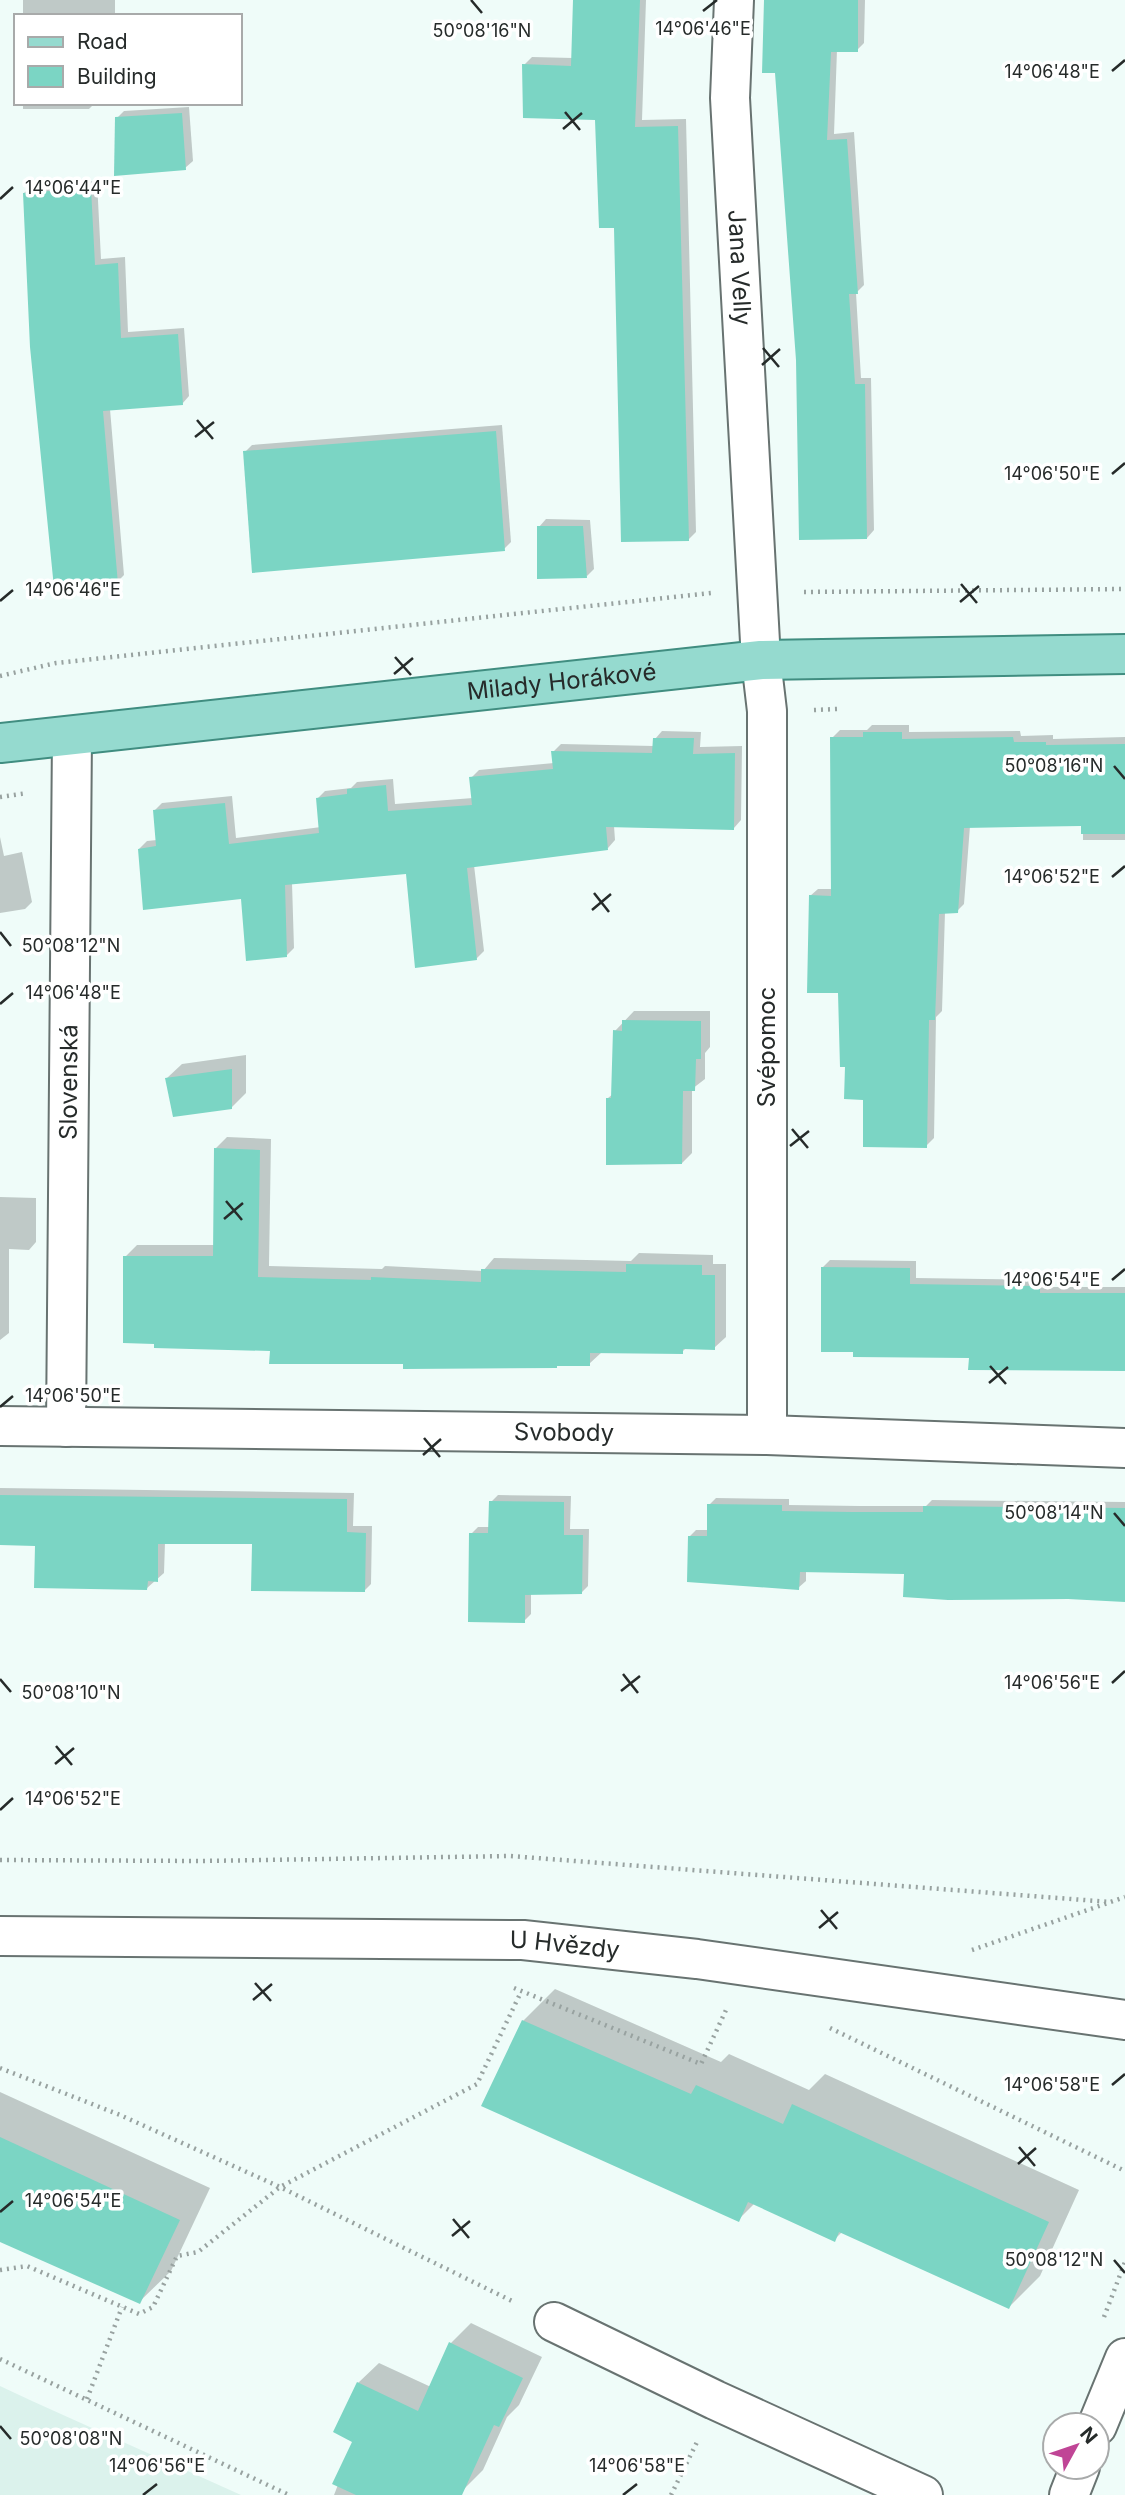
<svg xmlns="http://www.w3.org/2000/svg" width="1125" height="2495" viewBox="0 0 1125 2495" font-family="Inter,sans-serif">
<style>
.built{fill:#dbf2ec}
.shadow{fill:#0003}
.building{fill:#7bd5c4}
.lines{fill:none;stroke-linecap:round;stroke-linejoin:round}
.minor-casing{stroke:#687371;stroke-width:42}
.major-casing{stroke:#408d80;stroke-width:42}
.path{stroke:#98a2a0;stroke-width:4.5;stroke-dasharray:2 5;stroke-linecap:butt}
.minor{stroke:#fff;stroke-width:38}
.major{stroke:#95dacf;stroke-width:38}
.ticks{fill:none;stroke:#262b2a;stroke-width:2.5}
.labels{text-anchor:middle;stroke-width:7;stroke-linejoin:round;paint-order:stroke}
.street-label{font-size:24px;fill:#262b2a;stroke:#fff}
.ticks-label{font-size:18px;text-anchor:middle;fill:#262b2a;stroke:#fff;stroke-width:7;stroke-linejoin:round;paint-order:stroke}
</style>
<rect width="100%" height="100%" fill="#effcf9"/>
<path class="built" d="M 0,2386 L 32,2401 L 241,2495 L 0,2495 Z"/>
<g class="shadow">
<rect x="23" y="0" width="92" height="16"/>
<path d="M 575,0 L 646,0 L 642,120 L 686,119 L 696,532 L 688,540 L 616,226 L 597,118 L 524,65 L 532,57 L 573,58 Z"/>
<path d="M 766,0 L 865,0 L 864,43 L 857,50 L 837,50 L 834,134 L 854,132 L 864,285 L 856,293 L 861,378 L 871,378 L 874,530 L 867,538 L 798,360 L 776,71 Z"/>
<path d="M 23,103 L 95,103 L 89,109 L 23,109 Z"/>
<path d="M 189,107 L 193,161 L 185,168 L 117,118 L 124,111 Z"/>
<path d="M 97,181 L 101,259 L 125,257 L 128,332 L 184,328 L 189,396 L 182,404 L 110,409 L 124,575 L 117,582 L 24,193 L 32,186 Z"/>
<path d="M 502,425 L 511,542 L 504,549 L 245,452 L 252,445 Z"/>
<path d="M 546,519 L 590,520 L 594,569 L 587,576 L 539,527 Z"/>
<path d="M 872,725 L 909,725 L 909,732 L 1020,731 L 1021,736 L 1053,735 L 1053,739 L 1125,737 L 1125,840 L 1083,840 L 1083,824 L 970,826 L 964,904 L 957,911 L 945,912 L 942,1011 L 936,1017 L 934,1138 L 926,1146 L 865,1098 L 846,1066 L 840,992 L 810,896 L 818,889 L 833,889 L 832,738 L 840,730 L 867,730 Z"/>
<path d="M 662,731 L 701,732 L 700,747 L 742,746 L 741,820 L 734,828 L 614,826 L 615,840 L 608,848 L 474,865 L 484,951 L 476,959 L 408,872 L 292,883 L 294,948 L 287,955 L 243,897 L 139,849 L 147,841 L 157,840 L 154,811 L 162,803 L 232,796 L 236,838 L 321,827 L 318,798 L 325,791 L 351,788 L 357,782 L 393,779 L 395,804 L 473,798 L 471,778 L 479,770 L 554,763 L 553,752 L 561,744 L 654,746 L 655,739 Z"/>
<path d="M 0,837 L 4,856 L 22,852 L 32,902 L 25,909 L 0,913 Z"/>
<path d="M 634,1011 L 710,1011 L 710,1047 L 705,1053 L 705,1079 L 692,1089 L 692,1153 L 682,1163 L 608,1098 L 613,1094 L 615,1031 Z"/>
<path d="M 246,1055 L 246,1093 L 231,1108 L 167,1078 L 182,1064 Z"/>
<path d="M 227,1137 L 271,1139 L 269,1266 L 382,1269 L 385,1266 L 483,1271 L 494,1258 L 631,1261 L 639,1253 L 713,1255 L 713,1264 L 726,1264 L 726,1337 L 714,1348 L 687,1347 L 682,1352 L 602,1352 L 589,1364 L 405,1362 L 271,1349 L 125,1257 L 137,1245 L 214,1245 L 215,1149 Z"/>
<path d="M 0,1197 L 36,1198 L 36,1242 L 29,1250 L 9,1249 L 9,1333 L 0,1340 Z"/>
<path d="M 830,1260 L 916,1261 L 916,1278 L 1046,1280 L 1046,1287 L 1125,1287 L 1125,1369 L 970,1356 L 823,1267 Z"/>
<path d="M 0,1488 L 354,1493 L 353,1526 L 372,1526 L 371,1584 L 364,1591 L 254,1543 L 165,1542 L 164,1573 L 147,1588 L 37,1545 L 0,1543 Z"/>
<path d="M 498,1495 L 571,1496 L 570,1529 L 589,1529 L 588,1586 L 581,1593 L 531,1593 L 531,1614 L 524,1621 L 471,1534 L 478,1527 L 490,1527 L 491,1502 Z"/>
<path d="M 716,1498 L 789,1499 L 789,1505 L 860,1506 L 926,1506 L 932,1500 L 1125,1502 L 1125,1599 L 905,1572 L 806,1570 L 806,1581 L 798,1588 L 689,1537 L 696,1530 L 709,1530 L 709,1505 Z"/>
<path d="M 555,1989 L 721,2062 L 729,2054 L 809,2090 L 825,2074 L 1079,2190 L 1040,2276 L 1009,2307 L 842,2232 L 834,2240 L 755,2203 L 738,2220 L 523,2021 Z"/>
<path d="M 0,2092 L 210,2188 L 171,2271 L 139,2302 L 0,2240 Z"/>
<path d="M 471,2323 L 542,2357 L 519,2405 L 507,2417 L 483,2470 L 462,2491 L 449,2495 L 334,2495 L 355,2441 L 358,2383 L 379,2363 L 431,2387 L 451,2343 Z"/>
</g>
<g class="building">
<path d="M 573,0 L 640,0 L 635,127 L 678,126 L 689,541 L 621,542 L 614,228 L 599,228 L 595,120 L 523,118 L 522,64 L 571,66 Z"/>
<path d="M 764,0 L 858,0 L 858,52 L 831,52 L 827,140 L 847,139 L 858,294 L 849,294 L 855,384 L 865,384 L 867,539 L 799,540 L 796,360 L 775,73 L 762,73 Z"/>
<path d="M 182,113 L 186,170 L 114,176 L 115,117 Z"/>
<path d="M 91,188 L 95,265 L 118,263 L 121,338 L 178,334 L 183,405 L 103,411 L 118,584 L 54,588 L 30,347 L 23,193 Z"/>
<path d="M 496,431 L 505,551 L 252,573 L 243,451 Z"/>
<path d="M 537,526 L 583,526 L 587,578 L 537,579 Z"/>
<path d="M 863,732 L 902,732 L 902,739 L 1013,737 L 1014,742 L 1046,742 L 1046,745 L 1125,744 L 1125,834 L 1081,834 L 1081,826 L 964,828 L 958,913 L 939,914 L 935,1020 L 929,1020 L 927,1148 L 863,1147 L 863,1100 L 844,1099 L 845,1067 L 840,1067 L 838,993 L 807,993 L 809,895 L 831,896 L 830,737 L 863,737 Z"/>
<path d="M 653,738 L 694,738 L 693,754 L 735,753 L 734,830 L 606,827 L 608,850 L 467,868 L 477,960 L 415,968 L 406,874 L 285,885 L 287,957 L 246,961 L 241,899 L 143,910 L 138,849 L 156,846 L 153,810 L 225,803 L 229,844 L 319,833 L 316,798 L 347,794 L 347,789 L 386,785 L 388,811 L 472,805 L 469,777 L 553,769 L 551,751 L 652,753 Z"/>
<path d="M 622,1020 L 701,1021 L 701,1059 L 696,1059 L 695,1091 L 683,1091 L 682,1164 L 606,1165 L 606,1098 L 611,1098 L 613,1030 L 622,1031 Z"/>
<path d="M 232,1069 L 232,1109 L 173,1117 L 165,1078 Z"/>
<path d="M 214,1148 L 260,1150 L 258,1277 L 371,1280 L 371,1277 L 481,1282 L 481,1269 L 626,1272 L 626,1264 L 702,1265 L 702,1275 L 715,1275 L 715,1350 L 683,1349 L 683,1354 L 590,1353 L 590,1366 L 557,1366 L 557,1368 L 403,1369 L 403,1364 L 269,1364 L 270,1351 L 154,1348 L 154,1344 L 123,1343 L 123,1256 L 213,1256 Z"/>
<path d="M 821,1267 L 910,1268 L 910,1284 L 1040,1286 L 1040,1293 L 1125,1293 L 1125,1371 L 968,1370 L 969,1358 L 853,1357 L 853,1352 L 821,1352 Z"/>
<path d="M 0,1495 L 347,1499 L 347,1532 L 366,1533 L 365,1592 L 251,1591 L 252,1544 L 158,1544 L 158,1582 L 148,1581 L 147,1590 L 34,1588 L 35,1546 L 0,1545 Z"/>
<path d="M 489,1501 L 564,1502 L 564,1535 L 583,1535 L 582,1594 L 525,1595 L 525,1623 L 468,1622 L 469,1533 L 488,1533 Z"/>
<path d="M 707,1504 L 782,1505 L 782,1511 L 852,1512 L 923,1512 L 923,1506 L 1125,1508 L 1125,1602 L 1068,1599 L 948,1600 L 903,1597 L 904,1574 L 800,1572 L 799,1590 L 687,1582 L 688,1536 L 707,1536 Z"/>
<path d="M 522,2020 L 691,2094 L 696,2085 L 783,2124 L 792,2104 L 1049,2222 L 1009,2309 L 839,2232 L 835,2242 L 748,2202 L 739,2222 L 481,2106 Z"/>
<path d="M 0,2137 L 180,2220 L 140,2304 L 0,2242 Z"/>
<path d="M 449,2342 L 523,2378 L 499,2427 L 494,2425 L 462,2495 L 356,2495 L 332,2484 L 352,2442 L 333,2432 L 357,2382 L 418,2411 Z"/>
</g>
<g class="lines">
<g class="minor-casing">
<g id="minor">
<path id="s1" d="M 734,0 L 730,98 L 761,660 L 767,711 L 767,1435"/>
<path id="s2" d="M 0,1426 L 767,1435 L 1125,1448"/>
<path id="s3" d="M 66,1427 L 72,736"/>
<path id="s4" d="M 0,1936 L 523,1940 L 697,1959 L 1125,2020"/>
<path d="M 554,2322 L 715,2400 L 923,2495"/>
<path d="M 1097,2426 L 1125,2358"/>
<path d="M 1069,2495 L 1080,2467"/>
</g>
</g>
<g class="major-casing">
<g id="major">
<path id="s5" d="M 0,743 L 761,660 L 1125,654"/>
</g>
</g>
<g class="path">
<path d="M 804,592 L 1125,589"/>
<path d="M 0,676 L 56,663 L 711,593"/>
<path d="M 814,710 L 837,709"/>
<path d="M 0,797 L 27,793"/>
<path d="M 0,1860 L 202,1861 L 510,1856 L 1110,1902"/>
<path d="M 972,1950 L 1125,1897"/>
<path d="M 514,1988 L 701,2064 L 726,2010"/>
<path d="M 830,2028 L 1125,2171"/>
<path d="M 0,2068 L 120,2115 L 280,2187 L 512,2301"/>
<path d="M 0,2270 L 27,2266 L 139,2314 L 153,2307 L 177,2256 L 198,2252 L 280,2187 L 477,2084 L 521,1992"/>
<path d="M 1104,2317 L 1125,2262"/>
<path d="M 0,2359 L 289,2495"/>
<path d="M 87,2399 L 122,2307"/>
<path d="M 671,2495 L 697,2442"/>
</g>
<use href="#minor" class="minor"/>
<use href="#major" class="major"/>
</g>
<path class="ticks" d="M 471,0 L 482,13M 703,11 L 717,0M 1112,71 L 1125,60M 565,112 L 580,130M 563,129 L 582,113M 0,199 L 13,187M 763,348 L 779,367M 762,365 L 780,349M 197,420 L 213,439M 195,437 L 214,422M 1112,474 L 1125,463M 961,584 L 977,603M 0,601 L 13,590M 960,602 L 979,586M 395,657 L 411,675M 394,674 L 413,658M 1114,766 L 1125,779M 1112,877 L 1125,866M 594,893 L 609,912M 592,910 L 611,894M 0,932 L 11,946M 0,1004 L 13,993M 792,1129 L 808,1148M 790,1146 L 809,1131M 226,1201 L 242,1220M 224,1219 L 243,1203M 1112,1280 L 1125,1269M 990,1366 L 1006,1384M 989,1383 L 1008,1367M 0,1407 L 13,1396M 424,1438 L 440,1457M 423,1455 L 441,1439M 1114,1513 L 1125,1526M 623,1674 L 638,1693M 0,1679 L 11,1692M 1112,1683 L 1125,1671M 621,1691 L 640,1676M 56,1746 L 72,1765M 55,1764 L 74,1748M 0,1810 L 13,1798M 821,1910 L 837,1929M 819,1928 L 838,1912M 255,1983 L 271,2001M 253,2000 L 272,1984M 1112,2085 L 1125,2074M 1019,2147 L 1035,2166M 1018,2164 L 1036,2148M 0,2212 L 13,2201M 453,2219 L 469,2238M 452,2236 L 470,2221M 1114,2260 L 1125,2273M 0,2426 L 11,2439M 143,2495 L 157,2484M 623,2495 L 637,2484"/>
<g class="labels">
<g class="street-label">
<text dy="8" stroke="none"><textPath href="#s1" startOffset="268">Jana Velly</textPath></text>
<text dy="8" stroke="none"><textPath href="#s5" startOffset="565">Milady Horákové</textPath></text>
<text transform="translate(767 1047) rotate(-90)" y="8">Svépomoc</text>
<text dy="8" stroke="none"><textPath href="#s3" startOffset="345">Slovenská</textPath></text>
<text dy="8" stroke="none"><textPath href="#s2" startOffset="564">Svobody</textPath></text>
<text dy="8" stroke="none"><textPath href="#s4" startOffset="565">U Hvězdy</textPath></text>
</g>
</g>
<g class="ticks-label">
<text x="703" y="35">14°06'46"E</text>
<text x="482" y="37">50°08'16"N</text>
<text x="1052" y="78">14°06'48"E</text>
<text x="73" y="194">14°06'44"E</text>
<text x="1052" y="480">14°06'50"E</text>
<text x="73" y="596">14°06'46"E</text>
<text x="1054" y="772">50°08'16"N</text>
<text x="1052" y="883">14°06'52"E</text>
<text x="71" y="952">50°08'12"N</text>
<text x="73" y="999">14°06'48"E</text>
<text x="1052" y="1286">14°06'54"E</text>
<text x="73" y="1402">14°06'50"E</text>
<text x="1054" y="1519">50°08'14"N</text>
<text x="1052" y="1689">14°06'56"E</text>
<text x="71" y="1699">50°08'10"N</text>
<text x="73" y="1805">14°06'52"E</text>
<text x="1052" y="2091">14°06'58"E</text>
<text x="73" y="2207">14°06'54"E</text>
<text x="1054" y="2266">50°08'12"N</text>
<text x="71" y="2445">50°08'08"N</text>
<text x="157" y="2472">14°06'56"E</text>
<text x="637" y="2472">14°06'58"E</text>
</g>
<rect x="14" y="14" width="228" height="91" fill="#ffffff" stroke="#a8aaaa" stroke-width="2"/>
<rect x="28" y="37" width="35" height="10" fill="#95dacf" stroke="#a8aaaa" stroke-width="2"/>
<text x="77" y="49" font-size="21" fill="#262b2a">Road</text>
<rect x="28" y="66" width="35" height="21" fill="#7bd5c4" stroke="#a8aaaa" stroke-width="2"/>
<text x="77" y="84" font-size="21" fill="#262b2a">Building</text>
<g transform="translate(1076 2446) rotate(50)"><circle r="33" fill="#ffffff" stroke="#a8aaaa" stroke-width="2"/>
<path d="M0-5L12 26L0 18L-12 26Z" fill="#c04596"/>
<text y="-10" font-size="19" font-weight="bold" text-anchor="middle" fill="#262b2a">N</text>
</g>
</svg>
